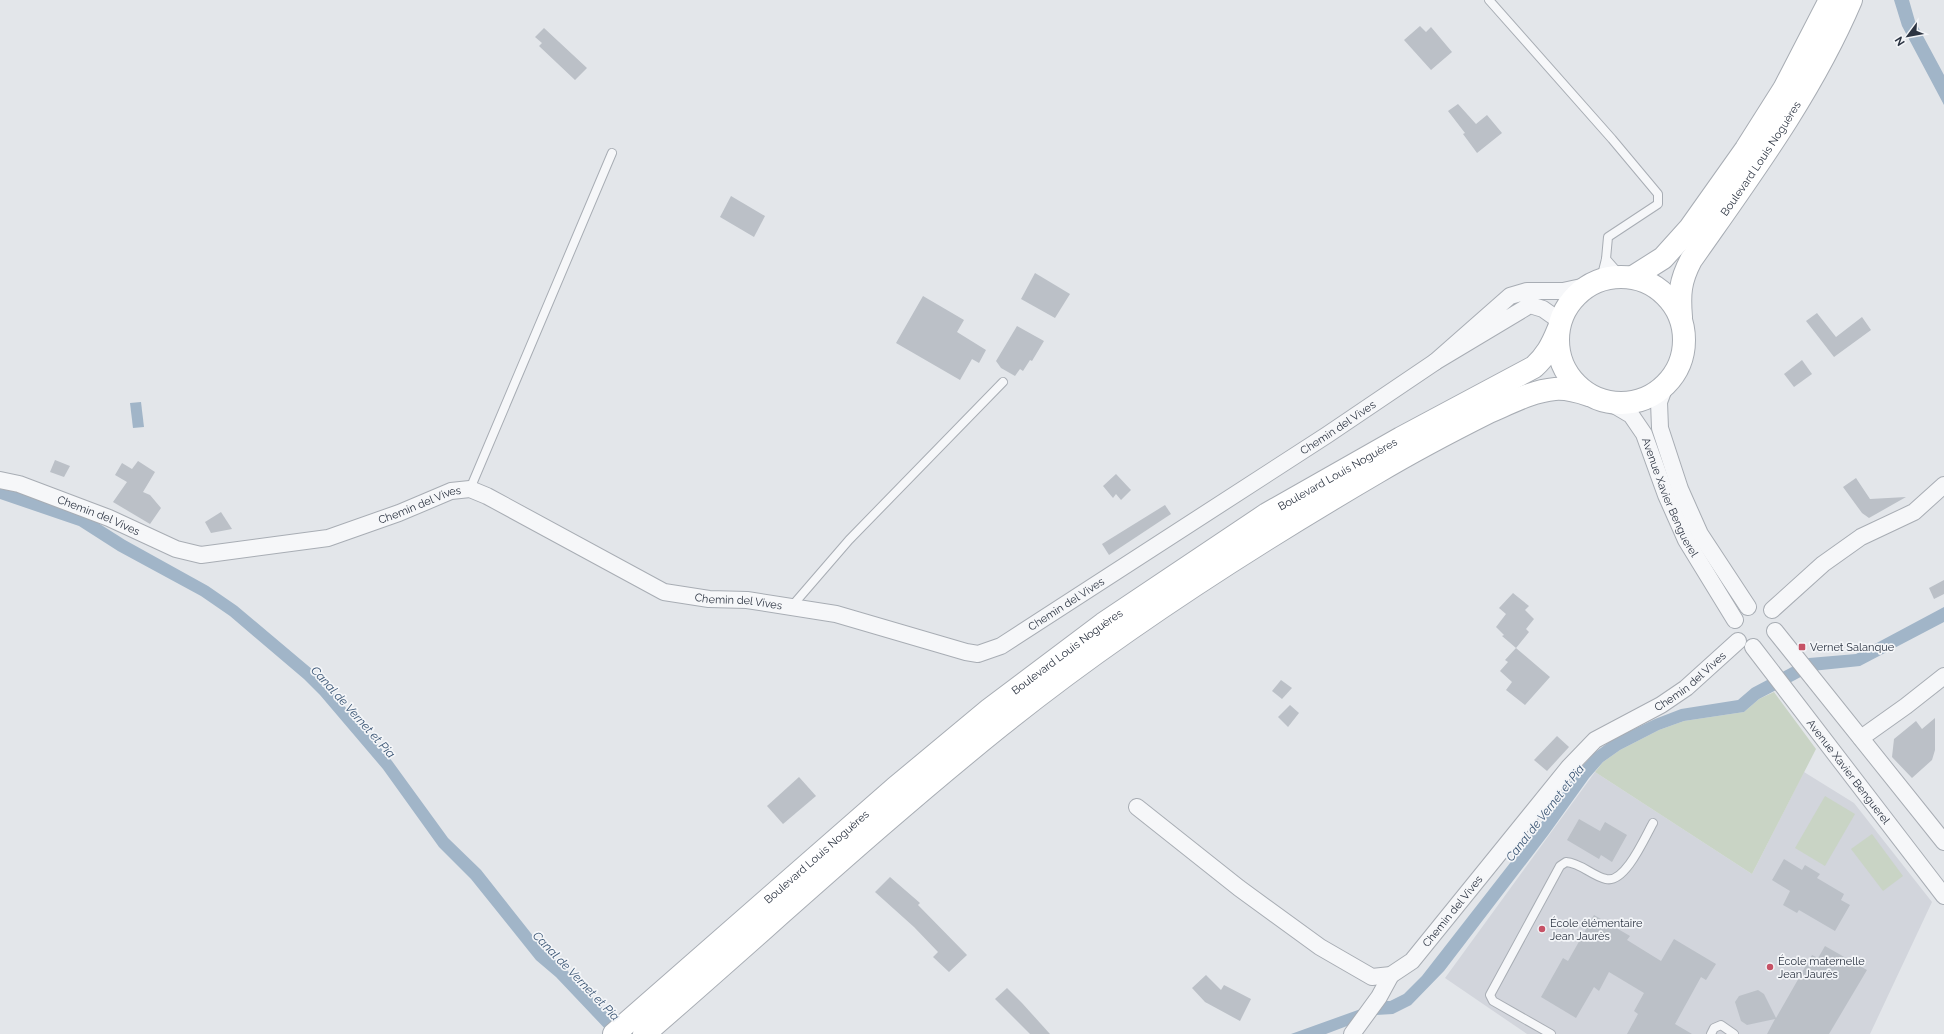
<svg xmlns="http://www.w3.org/2000/svg" width="1944" height="1034" viewBox="0 0 1944 1034" font-family="Raleway,sans-serif">
<style>
.built{fill:#d2d5dc}
.green{fill:#c9d4c5}
.water{fill:#a1b5c8}
.building{fill:#bbc0c7}
.lines{fill:none;stroke-linecap:round;stroke-linejoin:round}
.lane-casing{stroke:#a8adb4;stroke-width:10}
.street-casing{stroke:#a8adb4;stroke-width:18}
.secondary-casing{stroke:#a8adb4;stroke-width:24}
.lane{stroke:#f6f7f9;stroke-width:8}
.street{stroke:#f6f7f9;stroke-width:16}
.secondary{stroke:#fff;stroke-width:22}
.poi-dot{fill:#c65266;stroke:#f3f5f8;stroke-width:1.5}
.labels{text-anchor:middle;stroke-width:3.5;stroke-linejoin:round;paint-order:stroke}
.street-label{font-size:11px;fill:#2c3442;stroke:#f3f5f8}
.poi-label{font-size:11px;fill:#2c3442;stroke:#f3f5f8;text-anchor:start}
.water-label{font-size:12px;font-style:italic;fill:#395473;stroke:#f3f5f8}
</style>
<rect width="100%" height="100%" fill="#e3e6ea"/>
<path class="built" d="M 1595,772 L 1752,874 L 1804,772 L 1854,803 L 1932,902 L 1870,1034 L 1527,1034 L 1445,978 Z"/>
<g class="green">
<path d="M 1774,692 L 1816,749 L 1752,874 L 1595,772 L 1603,762 L 1620,750 L 1659,730 L 1684,721 L 1744,712 L 1759,699 Z"/>
<path d="M 1825,796 L 1855,814 L 1825,866 L 1795,848 Z"/>
<path d="M 1872,834 L 1903,876 L 1883,891 L 1851,849 Z"/>
</g>
<g class="water">
<path d="M 1894,0 L 1909,0 L 1915,21 L 1944,75 L 1944,105 L 1902,26 Z"/>
<path d="M 141,402 L 144,427 L 133,428 L 130,403 Z"/>
<path d="M 0,486 L 84,514 L 125,540 L 208,586 L 237,606 L 313,670 L 392,761 L 448,838 L 481,870 L 545,951 L 565,968 L 627,1034 L 610,1034 L 556,977 L 536,960 L 471,879 L 439,847 L 383,769 L 320,695 L 304,679 L 230,616 L 201,596 L 118,551 L 79,526 L 0,499 Z"/>
<path d="M 1944,607 L 1944,622 L 1860,666 L 1812,671 L 1759,699 L 1744,712 L 1684,721 L 1659,730 L 1620,750 L 1603,762 L 1589,778 L 1548,835 L 1444,971 L 1411,1005 L 1393,1014 L 1376,1015 L 1326,1034 L 1291,1034 L 1383,1001 L 1390,1001 L 1404,994 L 1422,976 L 1538,827 L 1579,770 L 1594,753 L 1613,739 L 1655,719 L 1681,709 L 1738,700 L 1752,688 L 1809,658 L 1856,654 Z"/>
</g>
<g class="building">
<path d="M 1420,26 L 1426,32 L 1431,27 L 1452,52 L 1431,70 L 1404,40 Z"/>
<path d="M 544,28 L 587,68 L 575,80 L 539,46 L 542,43 L 535,37 Z"/>
<path d="M 1458,104 L 1476,124 L 1487,115 L 1502,133 L 1477,153 L 1463,134 L 1465,133 L 1448,111 Z"/>
<path d="M 731,196 L 765,216 L 754,237 L 720,217 Z"/>
<path d="M 1035,273 L 1070,294 L 1055,318 L 1021,299 Z"/>
<path d="M 923,296 L 964,320 L 957,332 L 986,350 L 979,363 L 972,359 L 960,380 L 896,343 Z"/>
<path d="M 1817,313 L 1836,337 L 1862,317 L 1871,330 L 1834,357 L 1806,321 Z"/>
<path d="M 1017,326 L 1044,341 L 1032,361 L 1030,360 L 1023,371 L 1020,369 L 1015,376 L 1001,368 L 996,361 Z"/>
<path d="M 1802,360 L 1812,374 L 1794,387 L 1784,374 Z"/>
<path d="M 55,460 L 70,466 L 64,477 L 50,472 Z"/>
<path d="M 138,461 L 155,472 L 143,492 L 150,495 L 161,508 L 150,524 L 113,502 L 127,482 L 115,475 L 122,463 L 132,469 Z"/>
<path d="M 1116,474 L 1131,490 L 1121,500 L 1116,494 L 1113,498 L 1103,486 Z"/>
<path d="M 1856,478 L 1870,499 L 1906,497 L 1869,518 L 1862,513 L 1843,487 Z"/>
<path d="M 1165,505 L 1171,514 L 1109,555 L 1102,544 Z"/>
<path d="M 221,512 L 232,529 L 211,533 L 205,522 Z"/>
<path d="M 1944,580 L 1944,594 L 1934,599 L 1929,588 Z"/>
<path d="M 1513,593 L 1529,606 L 1525,610 L 1534,619 L 1526,629 L 1529,632 L 1516,648 L 1502,636 L 1504,635 L 1496,627 L 1506,614 L 1499,608 Z"/>
<path d="M 1516,648 L 1550,677 L 1525,705 L 1506,690 L 1512,682 L 1500,671 L 1508,662 L 1505,660 Z"/>
<path d="M 1281,680 L 1292,688 L 1282,699 L 1272,691 Z"/>
<path d="M 1290,705 L 1299,713 L 1288,727 L 1278,717 Z"/>
<path d="M 1935,718 L 1935,750 L 1932,760 L 1912,778 L 1892,757 L 1894,739 L 1916,721 L 1922,729 Z"/>
<path d="M 1557,736 L 1569,747 L 1547,771 L 1534,760 Z"/>
<path d="M 799,777 L 816,796 L 783,824 L 767,806 Z"/>
<path d="M 1579,819 L 1600,831 L 1605,822 L 1627,835 L 1612,862 L 1601,855 L 1599,859 L 1567,840 Z"/>
<path d="M 1784,859 L 1802,870 L 1805,865 L 1820,874 L 1817,878 L 1844,894 L 1841,900 L 1850,905 L 1835,931 L 1799,910 L 1797,913 L 1783,905 L 1790,891 L 1772,880 Z"/>
<path d="M 890,877 L 920,903 L 918,905 L 967,955 L 949,972 L 933,957 L 938,952 L 914,927 L 875,892 Z"/>
<path d="M 1594,915 L 1630,936 L 1627,940 L 1661,961 L 1674,939 L 1716,964 L 1706,980 L 1701,977 L 1675,1024 L 1692,1034 L 1627,1034 L 1638,1014 L 1634,1011 L 1644,993 L 1609,972 L 1599,991 L 1594,987 L 1576,1018 L 1541,997 L 1563,958 L 1568,961 Z"/>
<path d="M 1825,946 L 1867,970 L 1829,1034 L 1767,1034 L 1775,1019 L 1747,1025 L 1741,1021 L 1735,1002 L 1739,996 L 1758,990 L 1764,994 L 1776,1018 L 1812,955 L 1818,958 Z"/>
<path d="M 1206,975 L 1221,990 L 1224,985 L 1251,999 L 1240,1021 L 1205,1002 L 1192,988 Z"/>
<path d="M 1007,988 L 1022,1003 L 1050,1034 L 1030,1034 L 995,999 Z"/>
</g>
<g class="lines">
<g class="lane-casing">
<g id="lane">
<path d="M 1489,0 L 1612,139 L 1658,194 L 1658,204 L 1608,237 L 1606,259 L 1601,279"/>
<path d="M 1606,259 L 1621,276"/>
<path d="M 470,489 L 612,153"/>
<path d="M 792,606 L 849,540 L 1003,382"/>
<path d="M 1551,1034 L 1493,1001 L 1490,995 L 1560,866 L 1566,862 C 1581,863 1592,876 1606,879 C 1625,884 1645,837 1653,823"/>
<path d="M 1711,1034 L 1714,1028 L 1721,1025 L 1734,1034"/>
</g>
</g>
<g class="street-casing">
<g id="street">
<path d="M 1560,321 L 1543,309 L 1530,305 L 1435,362 L 1510,296 L 1527,291 L 1563,291 L 1586,286"/>
<path d="M 1665,386 L 1659,402 L 1660,428 L 1680,489 L 1700,534 L 1748,607"/>
<path id="s1" d="M 1609,402 L 1631,415 L 1644,434 L 1666,495 L 1686,540 L 1735,620"/>
<path id="s2" d="M 0,480 L 19,484 L 109,518 L 176,549 L 201,555 L 328,538 L 399,513 L 451,491 L 470,489 L 487,496 L 664,592 L 709,599 L 747,600 L 836,614 L 966,652 L 978,654 L 1001,646 L 1327,435 L 1435,362"/>
<path d="M 1772,610 L 1823,564 L 1861,537 L 1914,512 L 1944,485"/>
<path d="M 1775,631 L 1944,842"/>
<path id="s3" d="M 1753,647 L 1944,896"/>
<path d="M 1861,738 L 1906,706 L 1944,676"/>
<path id="s4" d="M 1137,807 L 1239,888 L 1320,947 L 1372,977 L 1391,975 L 1412,961 L 1569,767 L 1595,740 L 1661,705 L 1686,688 L 1738,641"/>
<path d="M 1352,1034 L 1379,997 L 1391,975"/>
</g>
</g>
<g class="secondary-casing">
<g id="secondary">
<circle cx="1621" cy="340" r="63"/>
<path d="M 1633,277 L 1663,258 L 1690,228 L 1746,149 L 1784,89 L 1830,0"/>
<path id="s5" d="M 1681,317 C 1679,294 1680,281 1691,260 C 1749,177 1811,94 1851,0"/>
<path id="s6" d="M 614,1034 L 895,788 L 990,709 L 1103,624 L 1267,514 L 1401,438 L 1534,367 C 1546,356 1552,345 1558,330"/>
<path d="M 644,1034 C 763,931 878,824 1000,726 C 1118,631 1246,549 1376,473 C 1413,451 1451,431 1489,412 C 1510,403 1532,391 1555,389 C 1567,388 1577,391 1589,395"/>
</g>
</g>
<use href="#lane" class="lane"/>
<use href="#street" class="street"/>
<use href="#secondary" class="secondary"/>
</g>
<g class="poi-dot">
<rect x="1798" y="643" width="8" height="8" rx="2"/>
<circle cx="1542" cy="929" r="4"/>
<circle cx="1770" cy="967" r="4"/>
</g>
<g class="labels">
<g class="street-label">
<text dy="4" stroke="none"><textPath href="#s5" startOffset="182">Boulevard Louis Noguères</textPath></text>
<text dy="4" stroke="none"><textPath href="#s2" startOffset="1461">Chemin del Vives</textPath></text>
<text dy="4" stroke="none"><textPath href="#s6" startOffset="917">Boulevard Louis Noguères</textPath></text>
<text dy="4" stroke="none"><textPath href="#s1" startOffset="117">Avenue Xavier Benguerel</textPath></text>
<text dy="4" stroke="none"><textPath href="#s2" startOffset="441">Chemin del Vives</textPath></text>
<text dy="4" stroke="none"><textPath href="#s2" startOffset="105">Chemin del Vives</textPath></text>
<text dy="4" stroke="none"><textPath href="#s2" startOffset="789">Chemin del Vives</textPath></text>
<text dy="4" stroke="none"><textPath href="#s2" startOffset="1137">Chemin del Vives</textPath></text>
<text dy="4" stroke="none"><textPath href="#s6" startOffset="593">Boulevard Louis Noguères</textPath></text>
<text dy="4" stroke="none"><textPath href="#s4" startOffset="734">Chemin del Vives</textPath></text>
<text dy="4" stroke="none"><textPath href="#s3" startOffset="157">Avenue Xavier Benguerel</textPath></text>
<text dy="4" stroke="none"><textPath href="#s6" startOffset="269">Boulevard Louis Noguères</textPath></text>
<text dy="4" stroke="none"><textPath href="#s4" startOffset="399">Chemin del Vives</textPath></text>
</g>
<g class="poi-label">
<text x="1810" y="651">Vernet Salanque</text>
<text x="1550" y="927">École élémentaire<tspan x="1550" dy="13">Jean Jaurès</tspan></text>
<text x="1778" y="965">École maternelle<tspan x="1778" dy="13">Jean Jaurès</tspan></text>
</g>
<g class="water-label">
<text transform="translate(353 712) rotate(48)" y="4">Canal de Vernet et Pia</text>
<text transform="translate(1545 813) rotate(-52)" y="4">Canal de Vernet et Pia</text>
<text transform="translate(576 976) rotate(46)" y="4">Canal de Vernet et Pia</text>
</g>
</g>
<g transform="translate(1908 36) rotate(238)" stroke="#f3f5f8" stroke-width="3" paint-order="stroke">
<path d="M0-3L7 15L0 10L-7 15Z" fill="#2c3442"/>
<text y="-6" font-size="11" font-weight="bold" text-anchor="middle" fill="#2c3442">N</text>
</g>
</svg>
